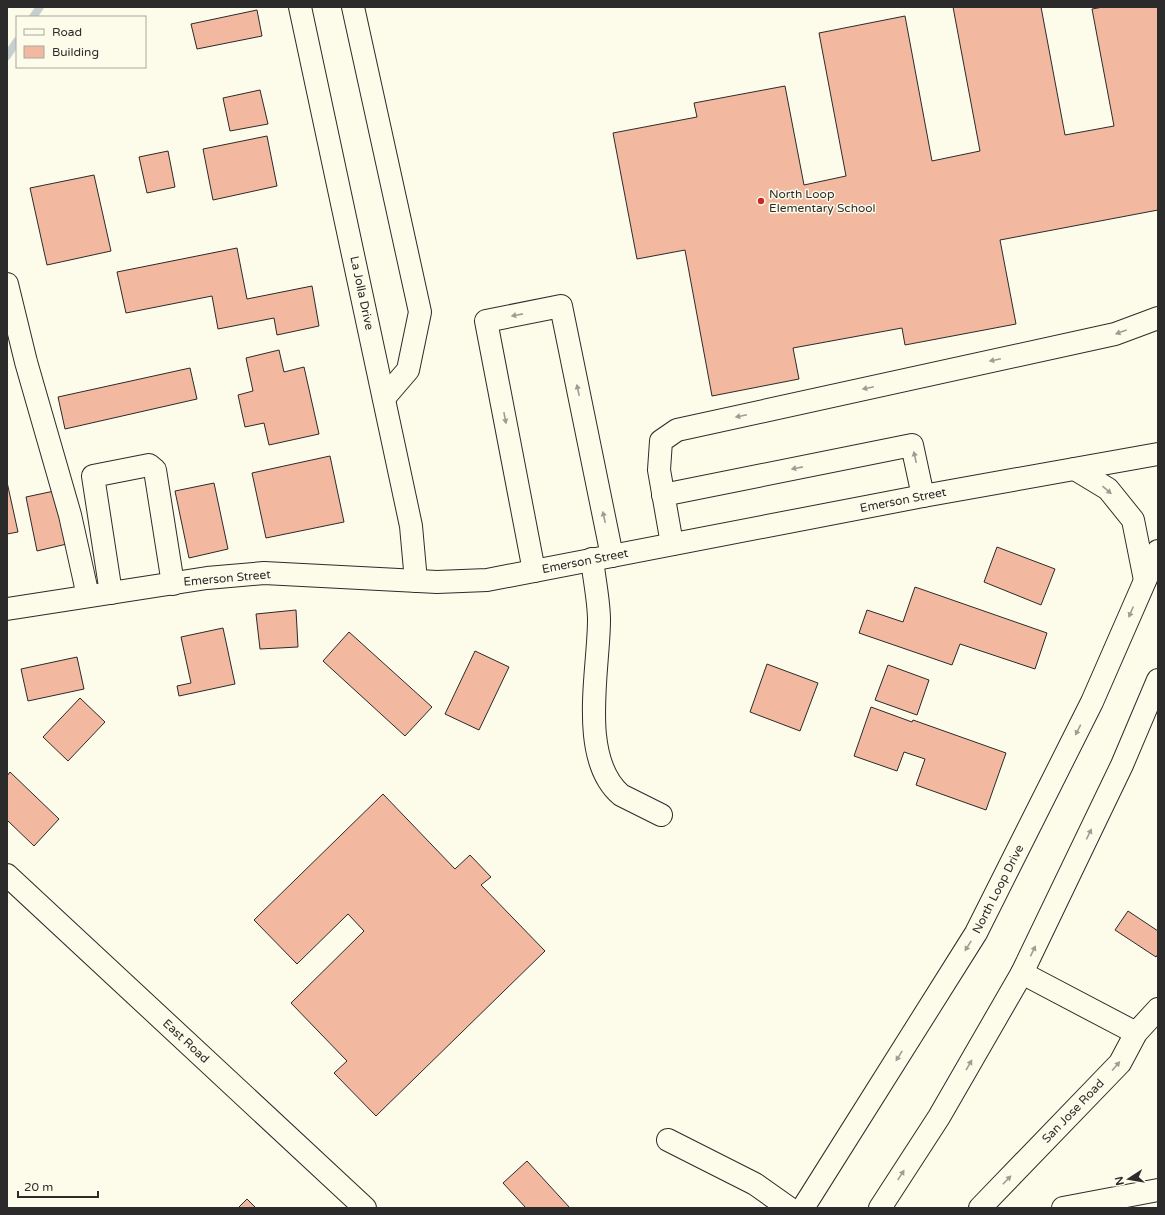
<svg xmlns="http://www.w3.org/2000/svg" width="1165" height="1215" viewBox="0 0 1165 1215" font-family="'Varela Round',sans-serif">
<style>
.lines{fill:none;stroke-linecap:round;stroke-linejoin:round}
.stream{stroke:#c7d0d0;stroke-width:8}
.building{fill:#f2b8a0;stroke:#2b2b2b}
.minor-casing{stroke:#2b2b2b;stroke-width:24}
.major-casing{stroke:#2b2b2b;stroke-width:24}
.minor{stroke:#fdfbea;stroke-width:22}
.major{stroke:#fdfbea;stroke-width:22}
.oneway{fill:#9e9d94}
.poi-dot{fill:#c62828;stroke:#fdfbea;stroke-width:1.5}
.labels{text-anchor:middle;stroke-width:3;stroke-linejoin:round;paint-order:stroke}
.poi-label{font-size:12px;fill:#2b2b2b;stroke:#fdfbea;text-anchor:start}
.street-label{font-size:12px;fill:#2b2b2b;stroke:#fdfbea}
</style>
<rect width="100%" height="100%" fill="#fdfbea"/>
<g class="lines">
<g class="stream">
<path d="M 33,17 L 40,7"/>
<path d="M 7,56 L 17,41"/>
</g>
</g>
<g class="building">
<path d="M 953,7 L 1041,7 L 1065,135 L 1114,126 L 1092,9 L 1103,7 L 1158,7 L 1158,210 L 1000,240 L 1016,324 L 905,345 L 902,328 L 793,348 L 799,379 L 712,396 L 685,250 L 637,259 L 613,133 L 697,117 L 694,103 L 785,86 L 804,185 L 846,176 L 819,33 L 905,16 L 932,161 L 980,151 Z"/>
<path d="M 257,10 L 262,36 L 197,49 L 191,24 Z"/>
<path d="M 260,90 L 268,124 L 230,131 L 223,98 Z"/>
<path d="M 267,136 L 277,186 L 213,200 L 203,149 Z"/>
<path d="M 168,151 L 175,187 L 147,193 L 139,157 Z"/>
<path d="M 94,175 L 111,251 L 47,265 L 30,188 Z"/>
<path d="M 237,248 L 247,299 L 312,286 L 319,326 L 277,335 L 274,318 L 218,329 L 212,296 L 126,313 L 117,272 Z"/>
<path d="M 279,350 L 284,372 L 304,367 L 319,434 L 269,445 L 264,423 L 245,427 L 238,395 L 253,391 L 246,358 Z"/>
<path d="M 190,368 L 197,399 L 65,429 L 58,397 Z"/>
<path d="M 330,456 L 344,522 L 266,538 L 252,473 Z"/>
<path d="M 7,482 L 18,532 L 7,534 Z"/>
<path d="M 214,483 L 228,549 L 189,558 L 175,491 Z"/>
<path d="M 59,490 L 71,543 L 37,551 L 26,497 Z"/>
<path d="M 997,547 L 1055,569 L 1041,605 L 984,582 Z"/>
<path d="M 915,587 L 1047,633 L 1035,669 L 960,644 L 952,665 L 859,633 L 867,610 L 903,622 Z"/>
<path d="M 296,610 L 298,647 L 260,649 L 256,614 Z"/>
<path d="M 223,628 L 235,684 L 179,696 L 177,686 L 191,683 L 181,637 Z"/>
<path d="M 349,632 L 432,707 L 405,736 L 323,661 Z"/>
<path d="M 475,651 L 509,667 L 479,730 L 445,714 Z"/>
<path d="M 77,657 L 84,689 L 28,701 L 21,669 Z"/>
<path d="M 767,664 L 818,683 L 800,731 L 750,712 Z"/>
<path d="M 888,665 L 929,680 L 917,715 L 875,700 Z"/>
<path d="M 80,698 L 105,722 L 68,761 L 43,737 Z"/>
<path d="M 871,707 L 912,722 L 913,720 L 1006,753 L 986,810 L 916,785 L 925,759 L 904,752 L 897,771 L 854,756 Z"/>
<path d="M 10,772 L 59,819 L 34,846 L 7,820 L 7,776 Z"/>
<path d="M 383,794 L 455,869 L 470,855 L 491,877 L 481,885 L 545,951 L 376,1116 L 334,1073 L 347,1061 L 291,1003 L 364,931 L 348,914 L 297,964 L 254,920 Z"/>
<path d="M 1128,911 L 1158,931 L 1158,954 L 1156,957 L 1115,930 Z"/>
<path d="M 527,1161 L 570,1208 L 526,1208 L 503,1183 Z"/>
<path d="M 247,1199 L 256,1208 L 238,1208 Z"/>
</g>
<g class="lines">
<g class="minor-casing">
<g id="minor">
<path d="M 300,7 L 411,526 L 416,581"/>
<path d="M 353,7 L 420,312 L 408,370 L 384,398"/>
<path d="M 7,284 L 26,362 L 70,515 L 88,596"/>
<path d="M 663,495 L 912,445 L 923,496"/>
<path d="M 672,544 L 659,470 L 661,441 L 677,430 L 1115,334 L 1158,318"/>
<path d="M 592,559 C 594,578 599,601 599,620 C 599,670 578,758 621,795 L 661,815"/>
<path d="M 534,571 L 486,321 L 561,306 L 612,556"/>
<path d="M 111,593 L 93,476 L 149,465 L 155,470 L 173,584"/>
<path d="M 7,609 L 207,578 L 264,573 L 437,582 L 487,580 L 923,496 L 1158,454"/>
<path d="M 7,875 L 365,1208"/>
<path d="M 1022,973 L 1136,1033"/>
<path d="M 668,1140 L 755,1184 L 789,1208"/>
<path d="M 980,1208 L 1120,1063 L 1136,1033 L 1158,1009"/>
<path d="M 1063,1208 L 1158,1190"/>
</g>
</g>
<g class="major-casing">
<g id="major">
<path d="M 1075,469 L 1108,489 L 1133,520 L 1145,580"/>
<path d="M 803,1208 L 976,933 L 1092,702 L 1158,551"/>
<path d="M 880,1208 L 939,1117 L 1022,973 L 1122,765 L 1158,680"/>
</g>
</g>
<use href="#minor" class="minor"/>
<use href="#major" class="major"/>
</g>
<defs><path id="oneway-solid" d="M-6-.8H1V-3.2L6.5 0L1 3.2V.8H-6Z"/></defs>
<g class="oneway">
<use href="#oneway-solid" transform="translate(517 315) rotate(169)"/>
<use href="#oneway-solid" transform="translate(1121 332) rotate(160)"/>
<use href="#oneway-solid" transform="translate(995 360) rotate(168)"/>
<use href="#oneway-solid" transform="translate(868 388) rotate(168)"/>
<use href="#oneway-solid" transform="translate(578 390) rotate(-102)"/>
<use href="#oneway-solid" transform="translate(741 416) rotate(168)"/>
<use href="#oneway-solid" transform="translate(505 418) rotate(79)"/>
<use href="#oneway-solid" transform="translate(915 457) rotate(-102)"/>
<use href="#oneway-solid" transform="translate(797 468) rotate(169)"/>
<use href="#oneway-solid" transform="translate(1107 490) rotate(41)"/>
<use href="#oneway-solid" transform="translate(604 517) rotate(-102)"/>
<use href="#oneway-solid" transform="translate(1131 612) rotate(113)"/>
<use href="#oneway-solid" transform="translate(1078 730) rotate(117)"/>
<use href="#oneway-solid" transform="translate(1089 834) rotate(-64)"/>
<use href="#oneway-solid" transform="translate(968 946) rotate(122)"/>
<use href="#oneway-solid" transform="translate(1033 951) rotate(-64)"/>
<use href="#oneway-solid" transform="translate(899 1056) rotate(122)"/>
<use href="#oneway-solid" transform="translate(969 1065) rotate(-60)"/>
<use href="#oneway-solid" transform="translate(1116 1066) rotate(-49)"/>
<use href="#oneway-solid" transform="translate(901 1175) rotate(-57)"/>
<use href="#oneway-solid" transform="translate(1007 1180) rotate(-46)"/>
</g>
<circle class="poi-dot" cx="761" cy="201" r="4"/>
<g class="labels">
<g class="poi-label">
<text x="769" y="198">North Loop<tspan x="769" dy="14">Elementary School</tspan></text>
</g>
<g class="street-label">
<text transform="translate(362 293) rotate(78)" y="4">La Jolla Drive</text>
<text transform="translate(903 500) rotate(-11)" y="4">Emerson Street</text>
<text transform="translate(585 561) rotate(-11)" y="4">Emerson Street</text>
<text transform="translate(227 578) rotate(-5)" y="4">Emerson Street</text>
<text transform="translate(998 889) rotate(-63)" y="4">North Loop Drive</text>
<text transform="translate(186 1041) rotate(43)" y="4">East Road</text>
<text transform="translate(1073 1111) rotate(-46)" y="4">San Jose Road</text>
</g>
</g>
<rect width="1165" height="1215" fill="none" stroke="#2b2b2b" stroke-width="16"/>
<rect x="16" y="16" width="130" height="52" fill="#fdfbea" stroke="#a9a89e"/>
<rect x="24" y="29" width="20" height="6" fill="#fdfbea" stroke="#a9a89e"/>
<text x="52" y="36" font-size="12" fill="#2b2b2b">Road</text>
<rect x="24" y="46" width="20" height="12" fill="#f2b8a0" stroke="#a9a89e"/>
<text x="52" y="56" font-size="12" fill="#2b2b2b">Building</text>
<g transform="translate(1129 1179) rotate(258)" stroke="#fdfbea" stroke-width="3" paint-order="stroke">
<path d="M0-3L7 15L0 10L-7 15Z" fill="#2b2b2b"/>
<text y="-6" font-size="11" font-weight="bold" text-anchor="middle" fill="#2b2b2b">N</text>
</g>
<path d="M18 1191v6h80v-6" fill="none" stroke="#2b2b2b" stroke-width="2"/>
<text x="24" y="1191" font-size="12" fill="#2b2b2b" stroke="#fdfbea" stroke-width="3" paint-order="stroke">20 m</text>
</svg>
